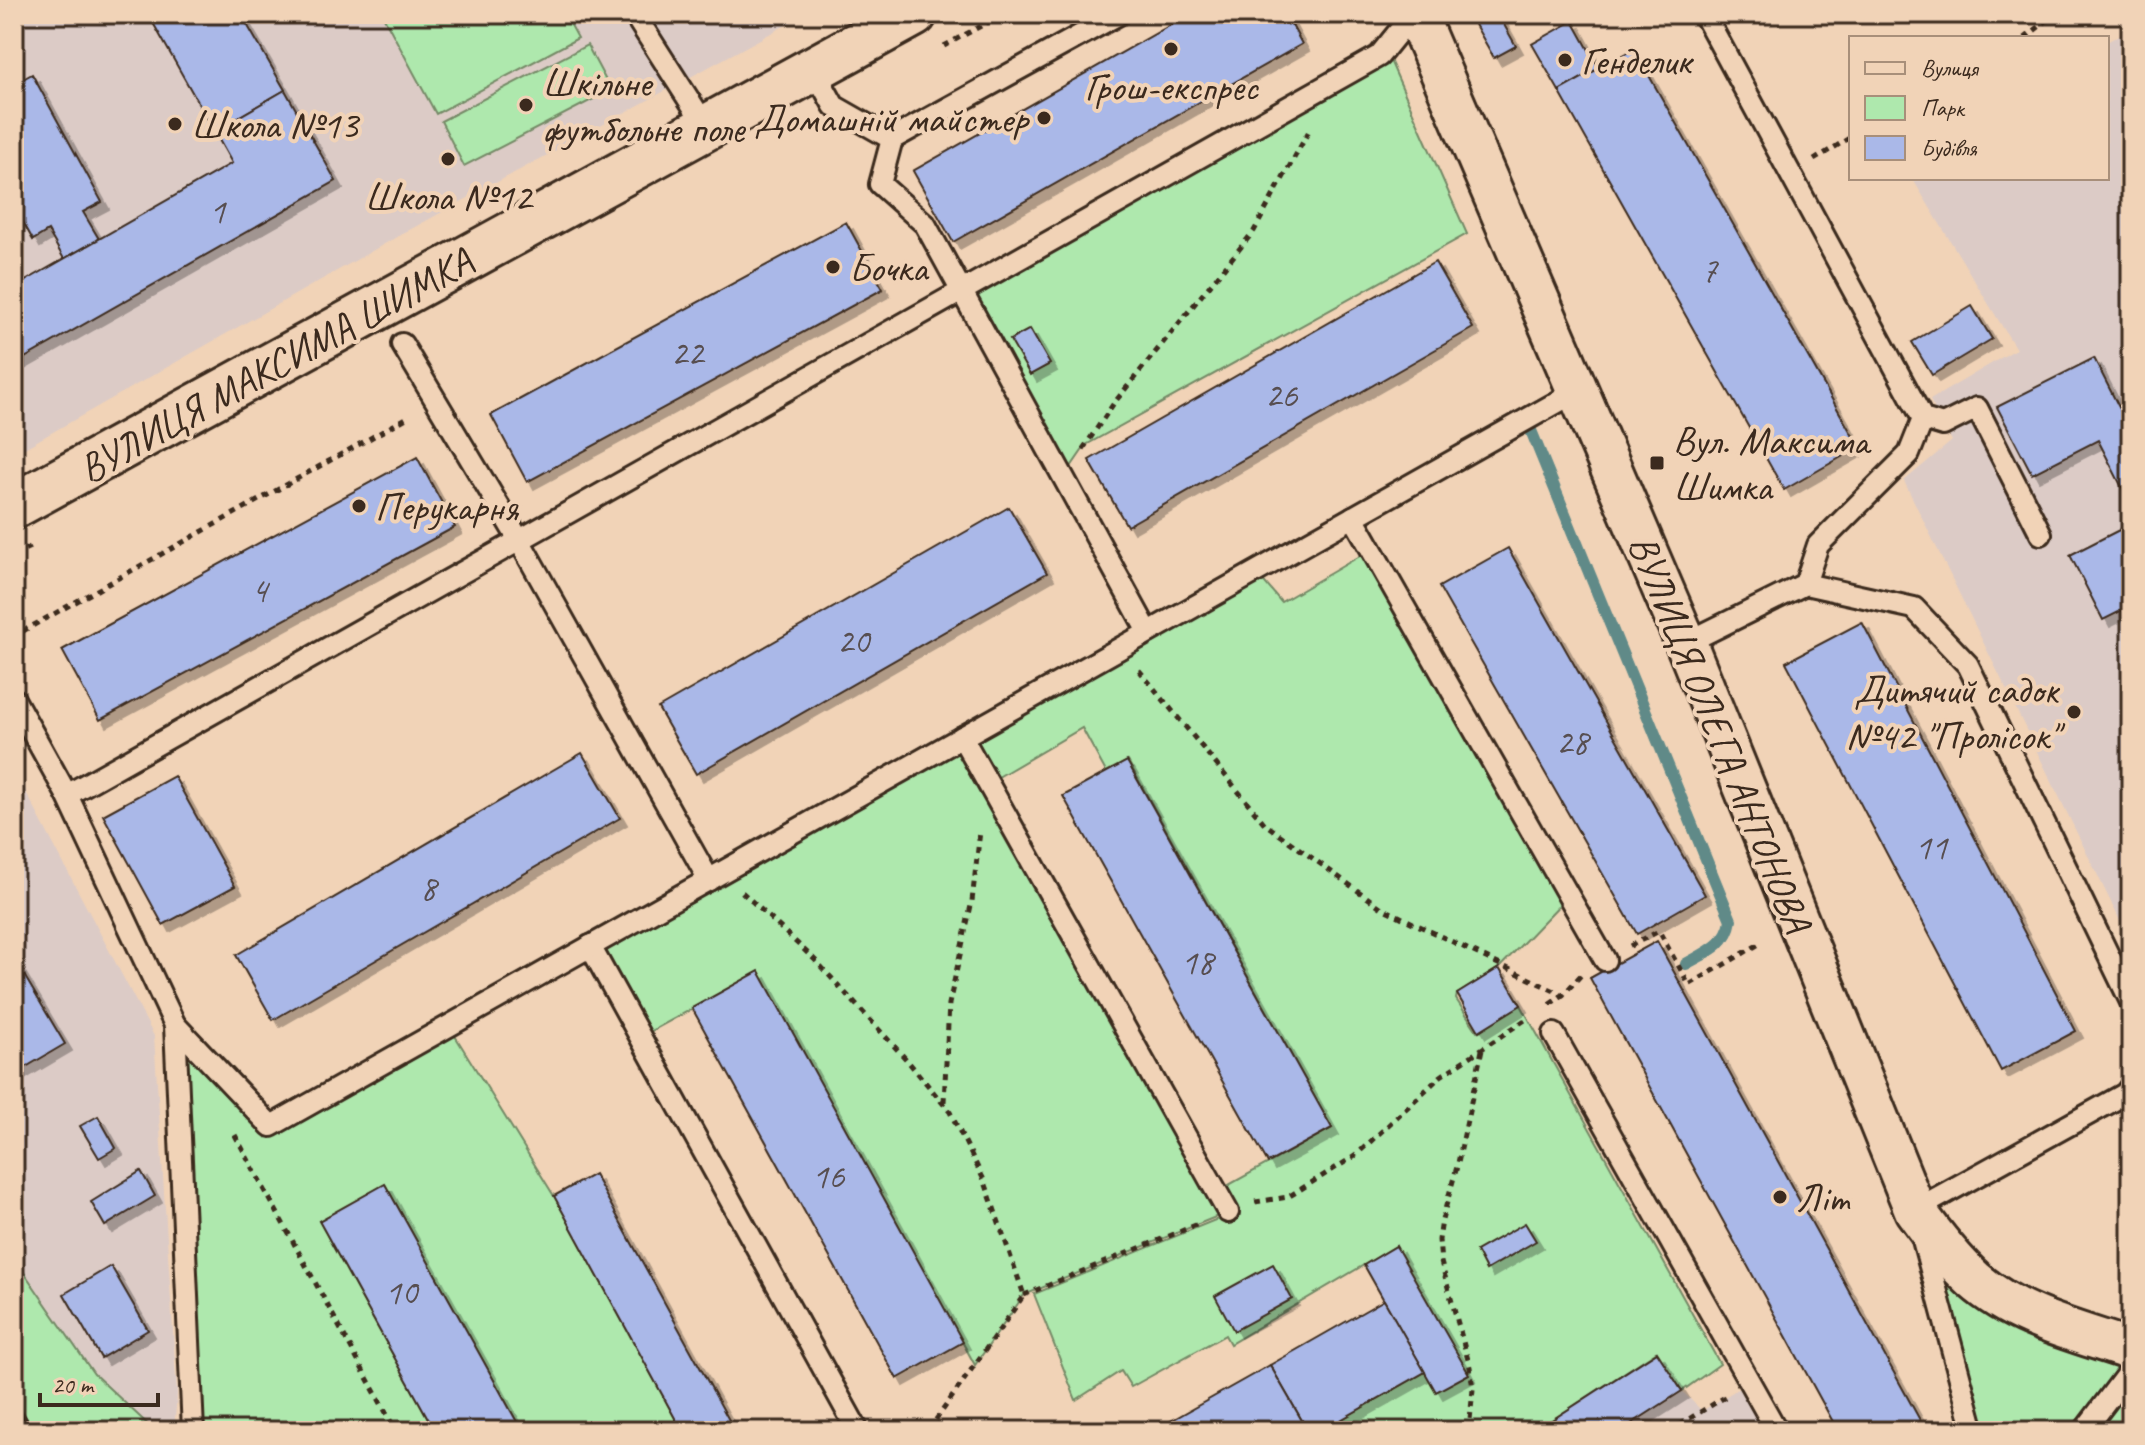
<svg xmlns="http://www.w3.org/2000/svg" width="2145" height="1445" viewBox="0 0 2145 1445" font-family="Caveat,sans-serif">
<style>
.built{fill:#dccbc6}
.green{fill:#aee8ad;stroke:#748966;stroke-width:2}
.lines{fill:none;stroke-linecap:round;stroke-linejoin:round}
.stream{stroke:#608a88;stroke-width:12}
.building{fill:#aab8e8;stroke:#3b2a1e;stroke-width:2;filter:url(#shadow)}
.service-casing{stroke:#3b2a1e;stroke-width:26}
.minor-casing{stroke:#3b2a1e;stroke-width:46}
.secondary-casing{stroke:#3b2a1e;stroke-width:50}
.path{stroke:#3b2a1e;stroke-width:5;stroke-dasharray:6 6;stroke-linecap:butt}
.service{stroke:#f1d3b7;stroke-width:20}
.minor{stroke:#f1d3b7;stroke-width:40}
.secondary{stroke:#f1d3b7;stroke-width:44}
.rail{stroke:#3b2a1e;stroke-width:6}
.poi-dot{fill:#3b2a1e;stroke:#f1d3b7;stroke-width:3}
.labels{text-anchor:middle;stroke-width:8;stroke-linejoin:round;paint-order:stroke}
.number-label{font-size:36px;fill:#574e50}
.poi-label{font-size:40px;fill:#3b2a1e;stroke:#f1d3b7;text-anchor:start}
.street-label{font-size:40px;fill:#3b2a1e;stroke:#f1d3b7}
</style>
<defs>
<filter id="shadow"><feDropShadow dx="7" dy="7" stdDeviation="0" flood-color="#0004"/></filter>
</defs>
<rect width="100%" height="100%" fill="#f1d3b7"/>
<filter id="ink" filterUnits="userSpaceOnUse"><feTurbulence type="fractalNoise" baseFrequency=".0125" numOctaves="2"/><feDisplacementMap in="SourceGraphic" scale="16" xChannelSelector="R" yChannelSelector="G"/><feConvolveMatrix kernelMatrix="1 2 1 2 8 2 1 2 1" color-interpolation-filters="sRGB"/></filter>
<g filter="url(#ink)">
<g class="built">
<path d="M 14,14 L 806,14 L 402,234 L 14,454 Z"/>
<path d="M 2131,28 L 2131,943 L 1904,481 L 1952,441 L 1930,400 L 2016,349 L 1912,178 L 2107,178 L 2107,42 Z"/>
<path d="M 14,769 L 154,1036 L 177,1394 L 174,1431 L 14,1431 Z"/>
<path d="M 1657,1352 L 1682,1391 L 1702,1411 L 1749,1382 L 1777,1431 L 1535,1431 Z"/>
</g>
<g class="green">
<path d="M 382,14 L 565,14 L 578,38 L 436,114 Z"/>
<path d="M 587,45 L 611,90 L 464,166 L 441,121 Z"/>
<path d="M 1385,49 L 1467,234 L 1086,445 L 1064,477 L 962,291 Z"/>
<path d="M 1372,549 L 1569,895 L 1499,968 L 1457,994 L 1456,999 L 1477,1031 L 1521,1005 L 1720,1364 L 1682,1391 L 1656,1352 L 1535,1431 L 1321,1431 L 1425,1372 L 1396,1246 L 1230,1344 L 1225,1335 L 1131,1387 L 1121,1371 L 1076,1400 L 1034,1294 L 1230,1214 L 1218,1191 L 1332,1128 L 1128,761 L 1106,772 L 1082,728 L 988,783 L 1228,1212 L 1024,1295 L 975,1365 L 759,972 L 639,1038 L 590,947 L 1256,572 L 1281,602 Z"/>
<path d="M 175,1025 L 271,1126 L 449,1026 L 554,1196 L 682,1431 L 522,1431 L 385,1184 L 319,1221 L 435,1431 L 193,1431 Z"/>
<path d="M 1917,1218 L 1944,1250 L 2131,1350 L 2131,1431 L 1974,1431 Z"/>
<path d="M 14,1258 L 94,1374 L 155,1431 L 33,1431 L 14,1399 Z"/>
</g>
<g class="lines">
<path class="stream" d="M 1530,428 L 1731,920 C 1727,945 1707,952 1686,964"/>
</g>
<g class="building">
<path d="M 148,14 L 241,14 L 285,90 L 214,131 Z"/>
<path d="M 1190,14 L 1286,14 L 1302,44 L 953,242 L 913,171 Z"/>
<path d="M 1469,14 L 1498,14 L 1516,46 L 1494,58 Z"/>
<path d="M 1573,21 L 1599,68 L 1559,91 L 1532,44 Z"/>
<path d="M 1634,49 L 1859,447 L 1784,490 L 1559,91 Z"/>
<path d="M 32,74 L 102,202 L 83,212 L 99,239 L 64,259 L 48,231 L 33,240 L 14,206 L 14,84 Z"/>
<path d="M 285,90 L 336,181 L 14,364 L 14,274 L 20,284 L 232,163 L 214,131 Z"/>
<path d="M 846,222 L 883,289 L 527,482 L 491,415 Z"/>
<path d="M 1435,262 L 1473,328 L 1127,526 L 1089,460 Z"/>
<path d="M 1972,306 L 1992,339 L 1932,375 L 1912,342 Z"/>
<path d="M 1030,329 L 1050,364 L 1030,375 L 1010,340 Z"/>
<path d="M 2094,358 L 2131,431 L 2131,505 L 2098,440 L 2032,474 L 1997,407 Z"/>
<path d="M 417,457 L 455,527 L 100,720 L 62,650 Z"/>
<path d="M 1009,507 L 1047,573 L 696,774 L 658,708 Z"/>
<path d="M 2131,524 L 2131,606 L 2103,620 L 2070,555 Z"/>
<path d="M 1508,548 L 1705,895 L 1637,934 L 1439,587 Z"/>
<path d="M 1862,622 L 2076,1031 L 2001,1071 L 1786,662 Z"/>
<path d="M 582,753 L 620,818 L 273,1020 L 236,955 Z"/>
<path d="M 1127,761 L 1332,1128 L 1268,1163 L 1063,796 Z"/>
<path d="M 174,776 L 235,886 L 163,925 L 103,815 Z"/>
<path d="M 1657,941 L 1926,1431 L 1838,1431 L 1590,978 Z"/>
<path d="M 18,965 L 65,1044 L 14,1074 L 14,967 Z"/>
<path d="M 1499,968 L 1521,1005 L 1479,1031 L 1457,994 Z"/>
<path d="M 759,971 L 963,1342 L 897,1379 L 692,1008 Z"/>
<path d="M 98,1116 L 116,1148 L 99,1158 L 80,1126 Z"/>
<path d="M 141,1171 L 155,1196 L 105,1226 L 91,1202 Z"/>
<path d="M 594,1174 L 735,1431 L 682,1431 L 554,1196 Z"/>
<path d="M 385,1184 L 484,1362 L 522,1431 L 435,1431 L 319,1221 Z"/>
<path d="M 1525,1223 L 1536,1241 L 1486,1270 L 1476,1251 Z"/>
<path d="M 1396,1246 L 1469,1374 L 1436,1392 L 1364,1265 Z"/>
<path d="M 1273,1264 L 1292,1299 L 1234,1331 L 1215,1296 Z"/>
<path d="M 111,1266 L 148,1330 L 101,1358 L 64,1294 Z"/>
<path d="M 1384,1300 L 1425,1372 L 1321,1431 L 1308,1431 L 1270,1365 Z"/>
<path d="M 1657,1352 L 1682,1391 L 1620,1431 L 1535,1431 Z"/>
<path d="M 1270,1365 L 1308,1431 L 1153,1431 Z"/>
</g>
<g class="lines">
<g class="service-casing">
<g id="service">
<path d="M 634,14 L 707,128"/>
<path d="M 813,68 L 834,106 L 892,139 L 880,184 L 925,224 L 1148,632"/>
<path d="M 892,139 L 1119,14"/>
<path d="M 402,344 L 519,540 L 709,880"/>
<path d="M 1923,419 L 1943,425 L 1977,408 L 2041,534"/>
<path d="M 1353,517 L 1605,960"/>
<path d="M 1805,584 L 1914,608 L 1968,665 L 2131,1002"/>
<path d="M 1686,643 L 1805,584 L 1818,545 L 1909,454 L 1923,419 L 1704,14"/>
<path d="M 14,699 L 67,795 L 175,1025 L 193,1431"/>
<path d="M 962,737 L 1228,1212"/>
<path d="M 67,795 L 1379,56 L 1413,14"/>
<path d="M 590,946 L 858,1431"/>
<path d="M 175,1025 L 271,1126 L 1579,390"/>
<path d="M 1554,1034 L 1777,1431"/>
<path d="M 1974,1431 L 1915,1210 L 2125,1094 L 2131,1086"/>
<path d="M 2084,1431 L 2131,1369"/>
</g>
</g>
<g class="minor-casing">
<path id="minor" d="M 1416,14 L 1686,643 L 1915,1210 C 1933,1235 1951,1259 1974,1280 C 2017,1318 2079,1332 2131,1350"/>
</g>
<g class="secondary-casing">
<path id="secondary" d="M 14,506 L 914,14"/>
</g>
<g class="path">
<path d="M 2025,38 L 2055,14"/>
<path d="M 944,46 L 1003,14"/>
<path d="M 1814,160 L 1851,137"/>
<path d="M 1083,449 L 1114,403 L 1254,231 L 1310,129"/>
<path d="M 14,555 L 30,547"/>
<path d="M 14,631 L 16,635 L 410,416"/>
<path d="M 1139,670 L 1265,824 L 1382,908 L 1563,995"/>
<path d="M 742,892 L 815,960 L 906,1059 L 950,1112 L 985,1182 L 1024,1295 L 928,1431"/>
<path d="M 1630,946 L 1659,931 L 1689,985 L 1761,943"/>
<path d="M 1550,1004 L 1563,995 L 1581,975"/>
<path d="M 944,1102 L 949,1004 L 972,901 L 980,831"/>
<path d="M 235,1135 L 396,1431"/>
<path d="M 1255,1202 L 1288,1197 L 1355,1156 L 1441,1076 L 1528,1018"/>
<path d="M 1024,1295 L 1201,1223"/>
<path d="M 1469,1431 L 1473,1389 L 1470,1367 L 1441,1262 L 1439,1240 L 1442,1220 L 1458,1163 L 1482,1050"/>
<path d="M 1669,1431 L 1725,1397"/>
</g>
<use href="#service" class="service"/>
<use href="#minor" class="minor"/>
<use href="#secondary" class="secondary"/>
<path class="rail" d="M 14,1401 L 32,1431"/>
</g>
</g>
<g class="poi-dot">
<circle cx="1171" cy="49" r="8"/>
<circle cx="1565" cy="60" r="8"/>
<circle cx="526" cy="105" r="8"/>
<circle cx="1044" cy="118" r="8"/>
<circle cx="175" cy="124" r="8"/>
<circle cx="448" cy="159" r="8"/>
<circle cx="833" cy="267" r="8"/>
<rect x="1649" y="455" width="16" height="16" rx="4"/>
<circle cx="359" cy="506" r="8"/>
<circle cx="2074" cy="712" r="8"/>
<circle cx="1780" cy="1197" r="8"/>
</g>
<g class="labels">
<g class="number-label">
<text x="217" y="223">1</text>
<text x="1709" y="282">7</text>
<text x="687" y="365">22</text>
<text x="1281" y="407">26</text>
<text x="259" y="602">4</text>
<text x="853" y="653">20</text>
<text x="1572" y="754">28</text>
<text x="1931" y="859">11</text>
<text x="428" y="900">8</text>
<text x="1197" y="974">18</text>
<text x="828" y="1188">16</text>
<text x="401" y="1304">10</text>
</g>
<g class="poi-label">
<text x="1581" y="74">Генделик</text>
<text x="542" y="96">Шкільне<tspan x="542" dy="46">футбольне поле</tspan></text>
<text x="1171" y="100" text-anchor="middle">Грош-експрес</text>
<text x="1028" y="132" text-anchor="end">Домашній майстер</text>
<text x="191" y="138">Школа №13</text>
<text x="448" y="210" text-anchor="middle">Школа №12</text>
<text x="849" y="281">Бочка</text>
<text x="1673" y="454">Вул. Максима<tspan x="1673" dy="46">Шимка</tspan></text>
<text x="375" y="520">Перукарня</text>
<text x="2058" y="703" text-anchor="end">Дитячий садок<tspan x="2058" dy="46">№42 "Пролісок"</tspan></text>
<text x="1796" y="1211">Літ</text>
</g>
<g class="street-label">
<text transform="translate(275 364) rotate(-29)" y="14">ВУЛИЦЯ МАКСИМА ШИМКА</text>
<text transform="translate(1721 733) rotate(68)" y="14">ВУЛИЦЯ ОЛЕГА АНТОНОВА</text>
</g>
</g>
<rect width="2145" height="1445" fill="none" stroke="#f1d3b7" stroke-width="48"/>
<rect x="24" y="24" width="2097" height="1397" fill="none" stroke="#3b2a1e" stroke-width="3" filter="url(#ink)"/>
<rect x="1849" y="36" width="260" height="144" fill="#f1d3b7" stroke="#a88f7a" stroke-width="2"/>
<rect x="1865" y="62" width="40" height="12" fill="#f1d3b7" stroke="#a88f7a" stroke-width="2"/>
<text x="1921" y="76" font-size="24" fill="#3b2a1e">Вулиця</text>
<rect x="1865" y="96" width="40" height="24" fill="#aee8ad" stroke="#a88f7a" stroke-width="2"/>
<text x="1921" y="116" font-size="24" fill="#3b2a1e">Парк</text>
<rect x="1865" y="136" width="40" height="24" fill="#aab8e8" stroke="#a88f7a" stroke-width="2"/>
<text x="1921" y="156" font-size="24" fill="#3b2a1e">Будівля</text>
<path d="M40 1393v12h118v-12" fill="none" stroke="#3b2a1e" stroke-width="4"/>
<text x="52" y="1393" font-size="24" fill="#3b2a1e" stroke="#f1d3b7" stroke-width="6" paint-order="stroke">20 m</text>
</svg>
